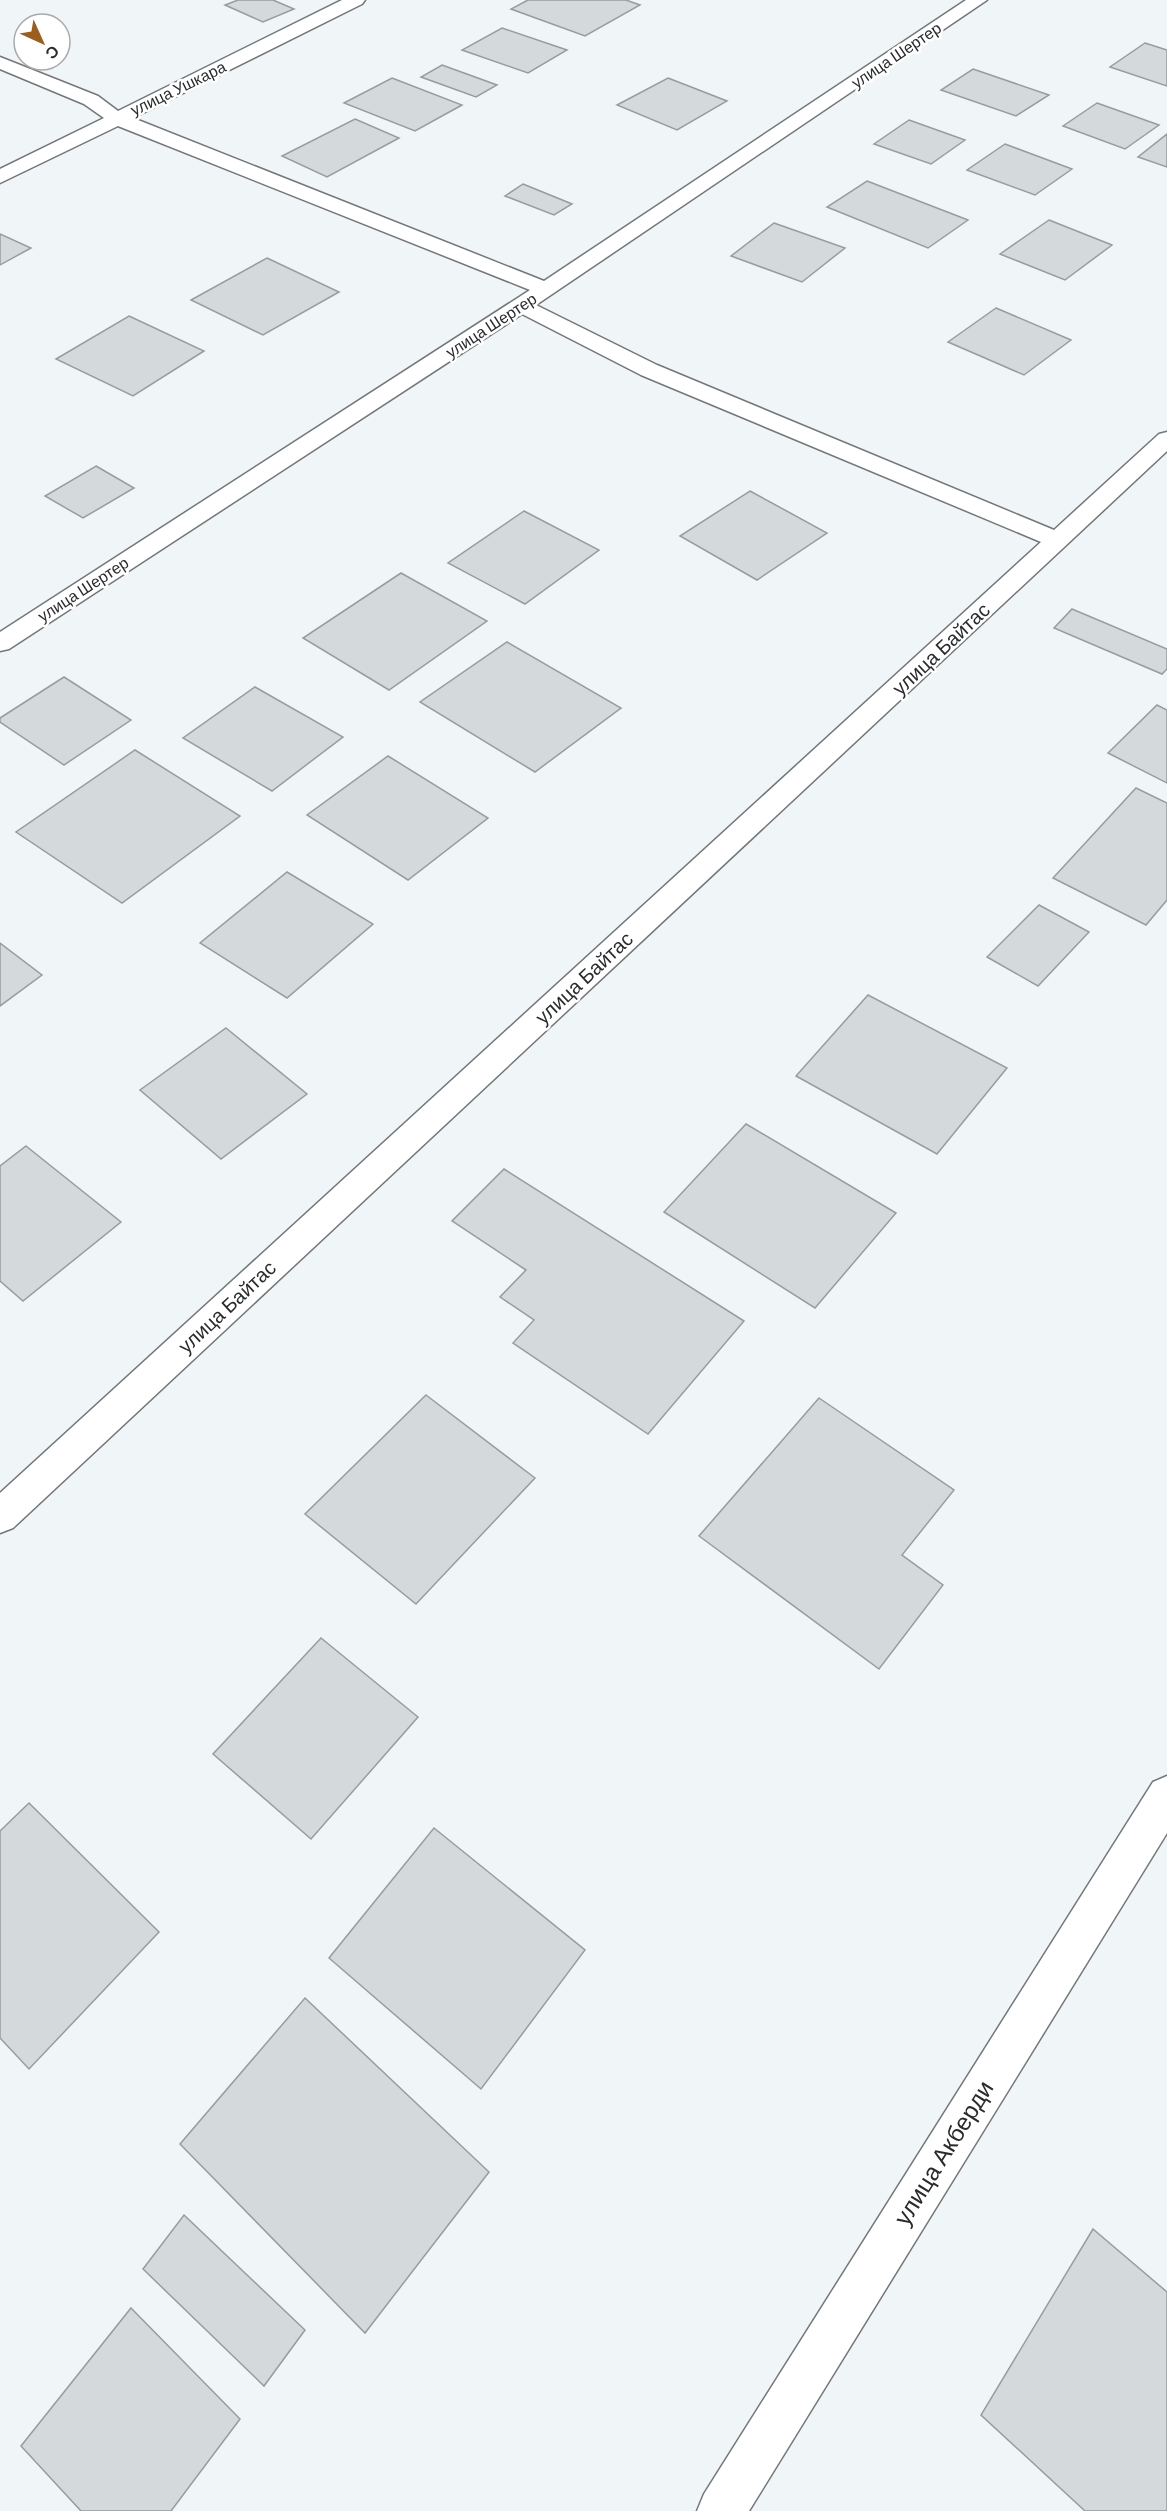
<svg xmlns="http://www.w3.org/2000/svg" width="1167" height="2511" viewBox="0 0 1167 2511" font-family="Barlow,sans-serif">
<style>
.building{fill:#d4d9dc;stroke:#989c9f;stroke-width:1.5}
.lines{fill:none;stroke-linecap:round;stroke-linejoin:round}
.minor-casing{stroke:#73777a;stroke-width:3}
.minor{fill:#fff;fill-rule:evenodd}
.labels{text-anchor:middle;stroke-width:5;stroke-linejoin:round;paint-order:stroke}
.far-street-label{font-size:16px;fill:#2a2b2d;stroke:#fff}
.street-label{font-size:20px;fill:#2a2b2d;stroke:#fff}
.near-street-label{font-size:24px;fill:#2a2b2d;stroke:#fff}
</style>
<rect width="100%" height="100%" fill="#f0f5f8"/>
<g class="building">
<path d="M 238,0 L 273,0 L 294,9 L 263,22 L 225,5 Z"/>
<path d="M 528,0 L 626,0 L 640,5 L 585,36 L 511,9 Z"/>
<path d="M 502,28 L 567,50 L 528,73 L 462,50 Z"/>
<path d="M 1145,43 L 1167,50 L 1167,86 L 1110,67 Z"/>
<path d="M 442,65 L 497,85 L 476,97 L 421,77 Z"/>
<path d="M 973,69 L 1049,95 L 1016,116 L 941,90 Z"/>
<path d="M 392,78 L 462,105 L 415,131 L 344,103 Z"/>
<path d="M 668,78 L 727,101 L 677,130 L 617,105 Z"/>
<path d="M 1097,103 L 1159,125 L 1125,149 L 1063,126 Z"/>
<path d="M 355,119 L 399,138 L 327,177 L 282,156 Z"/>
<path d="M 909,120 L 965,140 L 931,164 L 874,144 Z"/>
<path d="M 1167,134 L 1167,167 L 1138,157 Z"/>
<path d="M 1005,144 L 1072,169 L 1035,195 L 967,170 Z"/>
<path d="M 867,181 L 968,220 L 928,248 L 827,207 Z"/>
<path d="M 523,184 L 572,204 L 554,215 L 505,196 Z"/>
<path d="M 1049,220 L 1112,245 L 1065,280 L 1000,254 Z"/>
<path d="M 774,223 L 845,248 L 802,282 L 731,256 Z"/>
<path d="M 0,234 L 31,248 L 0,265 Z"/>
<path d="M 267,258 L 339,292 L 263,335 L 191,300 Z"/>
<path d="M 996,308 L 1071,340 L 1024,375 L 948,342 Z"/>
<path d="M 129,316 L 204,351 L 133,396 L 56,359 Z"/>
<path d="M 96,466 L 134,488 L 83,518 L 45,496 Z"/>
<path d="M 750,491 L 827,533 L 757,580 L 680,536 Z"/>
<path d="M 524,511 L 599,550 L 525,604 L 448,563 Z"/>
<path d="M 401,573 L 487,621 L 389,690 L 303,638 Z"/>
<path d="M 1072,609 L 1167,649 L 1167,669 L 1162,674 L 1054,628 Z"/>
<path d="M 507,642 L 621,708 L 535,772 L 420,702 Z"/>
<path d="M 64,677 L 131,720 L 64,765 L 0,722 L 0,718 Z"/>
<path d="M 255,687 L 343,737 L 272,791 L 183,738 Z"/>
<path d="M 1157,705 L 1167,710 L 1167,783 L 1108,753 Z"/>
<path d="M 135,750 L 240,816 L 122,903 L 16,832 Z"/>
<path d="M 388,756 L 488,818 L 408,880 L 307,815 Z"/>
<path d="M 1136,788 L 1167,803 L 1167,900 L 1146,925 L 1053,878 Z"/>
<path d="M 287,872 L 373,924 L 287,998 L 200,943 Z"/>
<path d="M 1039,905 L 1089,932 L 1038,986 L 987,957 Z"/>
<path d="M 0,943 L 42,975 L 0,1006 Z"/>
<path d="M 868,995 L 1007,1068 L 937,1154 L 796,1076 Z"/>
<path d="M 226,1028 L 307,1094 L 221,1159 L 140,1090 Z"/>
<path d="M 746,1124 L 896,1213 L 815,1308 L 664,1212 Z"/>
<path d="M 26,1146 L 121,1222 L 23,1301 L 0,1281 L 0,1166 Z"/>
<path d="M 504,1169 L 744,1321 L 648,1434 L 513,1343 L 534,1320 L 500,1297 L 526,1270 L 452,1221 Z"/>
<path d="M 426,1395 L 535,1478 L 416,1604 L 305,1514 Z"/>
<path d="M 819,1398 L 954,1490 L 902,1555 L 943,1585 L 879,1669 L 699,1536 Z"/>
<path d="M 321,1638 L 418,1717 L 311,1839 L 213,1754 Z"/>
<path d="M 29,1803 L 159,1932 L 29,2069 L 0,2038 L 0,1831 Z"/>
<path d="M 434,1828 L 585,1950 L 481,2089 L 329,1958 Z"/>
<path d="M 305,1998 L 489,2172 L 365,2333 L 180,2144 Z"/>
<path d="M 184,2215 L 305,2330 L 264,2386 L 143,2269 Z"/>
<path d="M 1093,2229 L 1167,2292 L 1167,2511 L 1085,2511 L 981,2415 Z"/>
<path d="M 131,2308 L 240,2419 L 171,2511 L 81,2511 L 21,2446 Z"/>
</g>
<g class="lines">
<g class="minor-casing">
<g id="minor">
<path d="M 342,0 L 365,0 L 362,4 L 133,118 L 544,281 L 966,0 L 987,0 L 536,305 L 657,365 L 1054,530 L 1159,434 L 1167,432 L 1167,451 L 13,1528 L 0,1533 L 0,1493 L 1041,542 L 641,375 L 522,314 L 9,649 L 0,651 L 0,632 L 530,290 L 118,126 L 0,183 L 0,169 L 104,118 L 84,104 L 0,69 L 0,57 L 98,96 L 118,111 Z"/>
<path d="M 1167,1776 L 1167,1833 L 749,2511 L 697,2511 L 704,2494 L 1153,1782 Z"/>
</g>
</g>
<use href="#minor" class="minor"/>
</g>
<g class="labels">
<g class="far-street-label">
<text transform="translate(896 55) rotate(-34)" y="6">улица Шертер</text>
<text transform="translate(178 88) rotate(-26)" y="6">улица Ушкара</text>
<text transform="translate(491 325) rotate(-33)" y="6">улица Шертер</text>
<text transform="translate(83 589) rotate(-33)" y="6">улица Шертер</text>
</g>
<g class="street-label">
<text transform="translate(941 649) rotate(-43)" y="7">улица Байтас</text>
<text transform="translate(584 978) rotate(-43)" y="7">улица Байтас</text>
<text transform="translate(227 1307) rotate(-43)" y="7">улица Байтас</text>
</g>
<g class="near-street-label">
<text transform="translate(944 2153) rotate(-58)" y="8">улица Акберди</text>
</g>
</g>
<g transform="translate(42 42) rotate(135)"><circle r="28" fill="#ffffff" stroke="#aaaaab" stroke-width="1.5"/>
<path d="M0-4.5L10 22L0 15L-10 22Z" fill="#9a5e20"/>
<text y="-9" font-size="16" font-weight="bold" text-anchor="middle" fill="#2a2b2d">С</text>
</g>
</svg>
